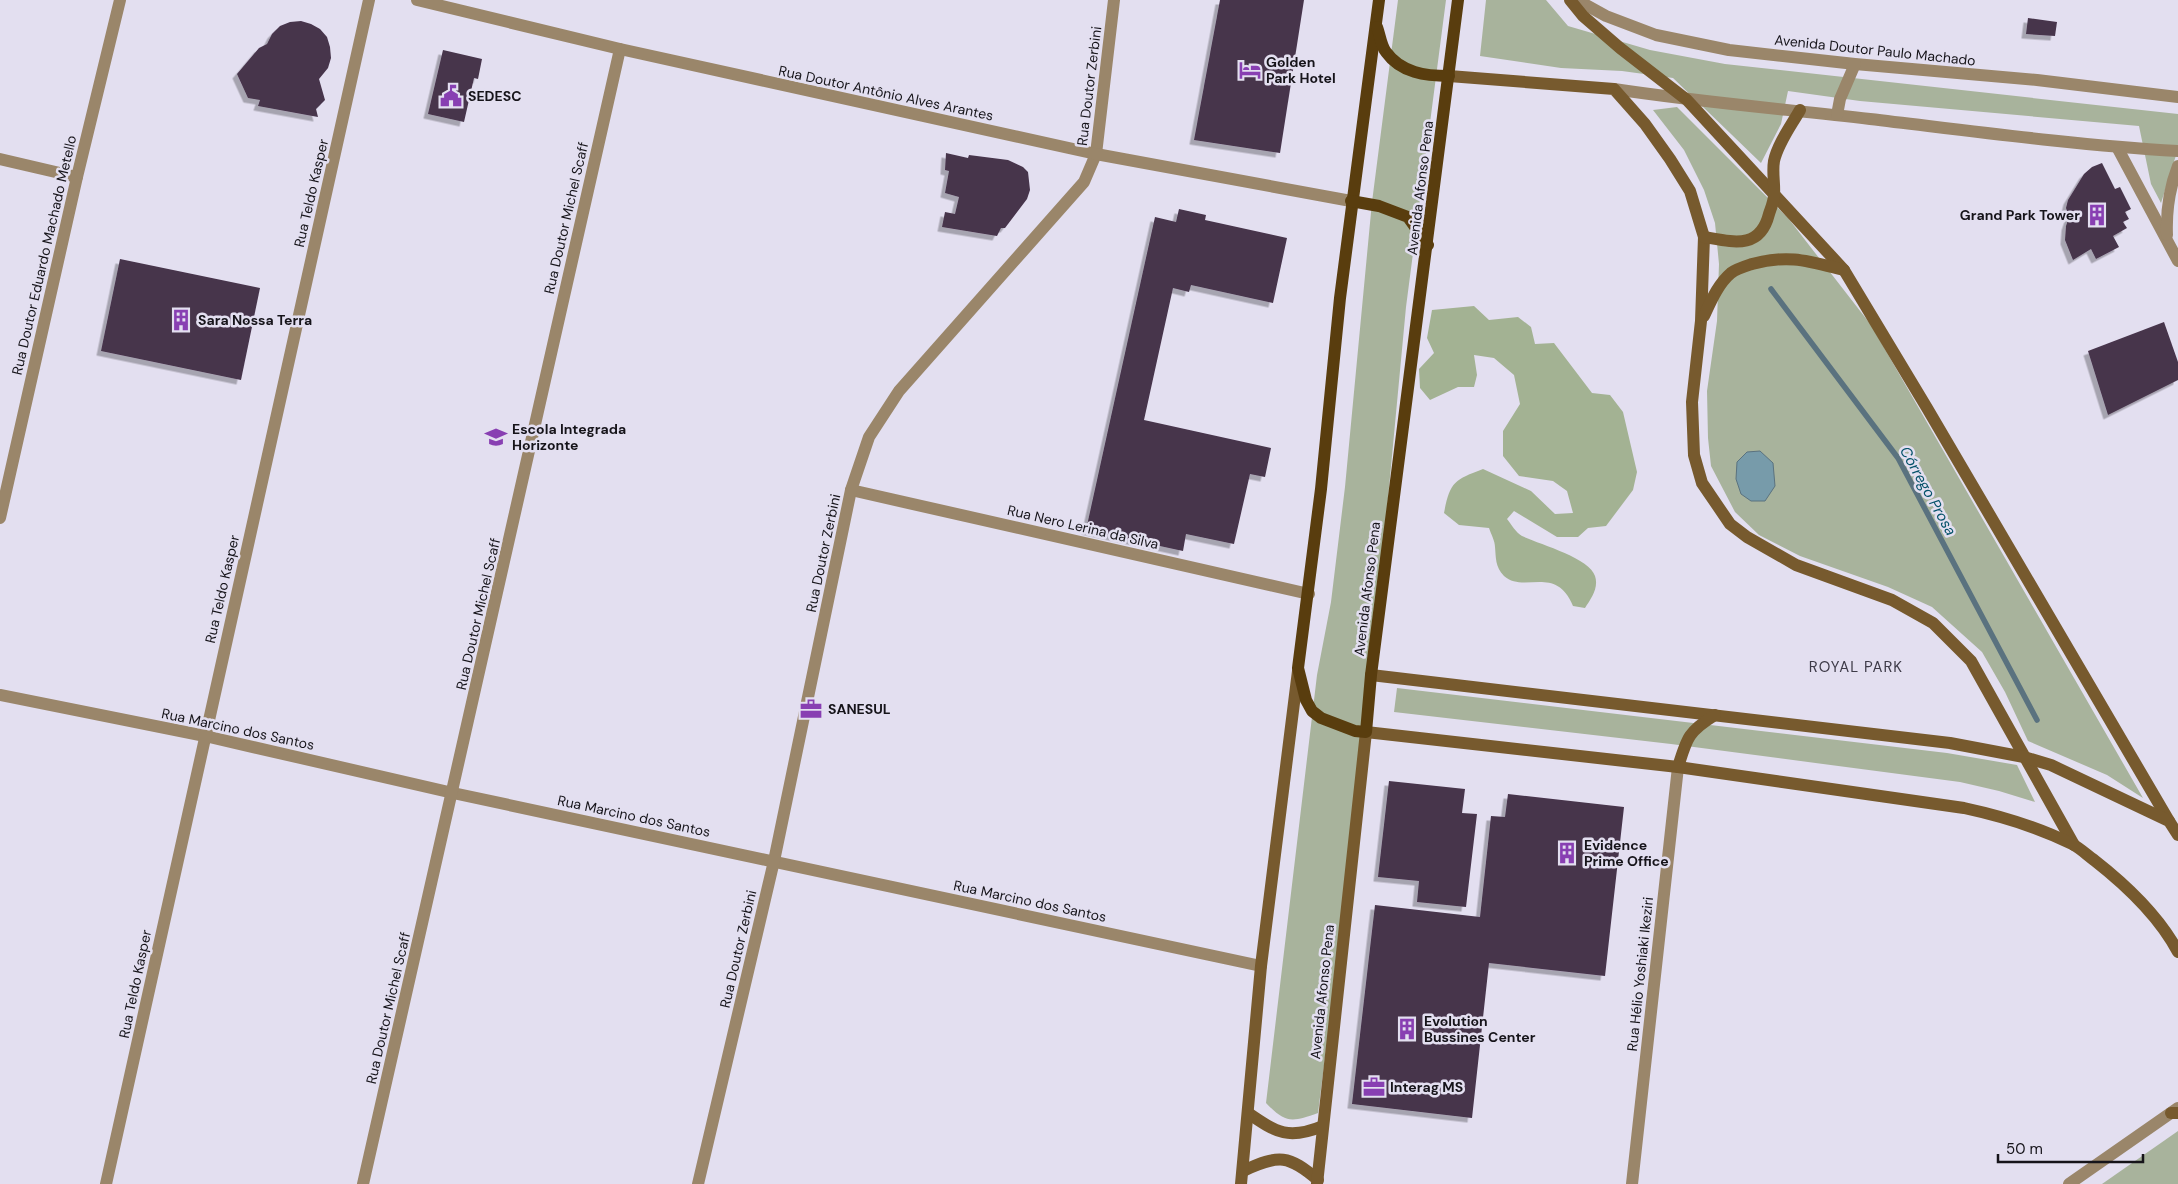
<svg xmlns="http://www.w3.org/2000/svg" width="2178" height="1184" viewBox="0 0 2178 1184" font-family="'DM Sans',sans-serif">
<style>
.green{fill:#a8b39c}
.forest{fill:#a3b293}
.water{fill:#779baa;stroke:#5a727f}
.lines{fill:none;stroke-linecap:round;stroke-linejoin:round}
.stream{stroke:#5a727f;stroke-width:5.5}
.building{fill:#47344b;filter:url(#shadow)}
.minor{stroke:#9a866a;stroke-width:12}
.tertiary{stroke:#9a866a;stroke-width:12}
.secondary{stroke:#775a2e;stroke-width:12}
.primary{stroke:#593d0e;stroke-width:12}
.labels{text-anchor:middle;stroke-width:5;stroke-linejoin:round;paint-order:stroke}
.street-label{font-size:14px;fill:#16141a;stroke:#e3dff0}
.poi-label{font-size:14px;font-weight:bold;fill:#16141a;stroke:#e3dff0;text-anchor:start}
.water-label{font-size:15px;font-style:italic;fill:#06536a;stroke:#e3dff0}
.neighbourhood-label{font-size:15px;letter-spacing:1px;fill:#3e3b48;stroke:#e3dff0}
</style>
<defs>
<filter id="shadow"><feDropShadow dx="-4.5" dy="4.5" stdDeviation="0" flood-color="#0004"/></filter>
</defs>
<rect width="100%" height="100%" fill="#e3dff0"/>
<g class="green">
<path d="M 1398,0 L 1446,0 L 1406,307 L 1366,732 L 1318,1113 C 1292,1122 1286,1124 1266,1103 L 1317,675 L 1331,602 L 1345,487 L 1372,202 Z"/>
<path d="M 1486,0 L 1546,0 L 1568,26 L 1650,50 L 1725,64 L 2178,114 L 2178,149 L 2161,203 L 2151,184 L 2139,126 L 1860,101 L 1788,91 L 1781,124 L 1761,163 L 1673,78 L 1622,71 L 1561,68 L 1480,56 Z"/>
<path d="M 1677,107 L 1788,218 L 1871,325 L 2143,798 L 2107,775 L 2028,741 L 2005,692 L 1982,652 L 1932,607 L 1888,587 L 1800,556 L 1759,535 L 1735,512 L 1711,466 L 1708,438 L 1707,391 L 1717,321 L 1719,264 L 1715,223 L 1704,190 L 1684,150 L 1653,110 Z"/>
<path d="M 1397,688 L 1947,753 L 2017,765 L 2035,802 L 1999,791 L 1960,782 L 1671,744 L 1394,712 Z"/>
<path d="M 2178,1131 L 2178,1184 L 2102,1184 Z"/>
</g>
<path class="forest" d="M 1474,306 L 1489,320 L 1518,317 L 1531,327 L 1535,344 L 1554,343 L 1592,393 L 1610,395 L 1623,412 L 1637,472 L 1633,490 L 1606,526 L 1588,528 L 1578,537 L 1557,537 L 1514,511 L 1507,519 C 1511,524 1516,533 1522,536 C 1539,544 1590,558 1595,576 C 1599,588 1591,599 1585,608 L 1573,606 C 1556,564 1524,594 1504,576 C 1495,567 1496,557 1495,547 C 1495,541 1491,534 1489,528 L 1459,525 L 1444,513 C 1450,482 1454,480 1483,469 L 1531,491 L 1555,514 L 1573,513 L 1567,491 L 1553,481 L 1519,476 L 1503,456 L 1503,431 L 1520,404 L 1514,375 L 1494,358 L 1474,355 L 1477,375 L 1474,387 L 1458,387 L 1430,400 L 1420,388 L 1419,369 L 1434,353 L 1427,338 L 1432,310 Z"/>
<path class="water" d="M 1760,451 L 1773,463 L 1775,486 L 1765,501 L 1751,501 L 1741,494 L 1736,479 L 1737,462 L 1747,452 Z"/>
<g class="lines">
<path class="stream" d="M 1771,289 L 1898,458 L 2037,720"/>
</g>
<g class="building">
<path d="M 1220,0 L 1304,0 L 1280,153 L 1194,140 Z"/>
<path d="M 2028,18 L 2057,22 L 2055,36 L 2026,34 Z"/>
<path d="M 301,21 L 311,24 L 320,29 L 327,37 L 330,47 L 331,58 L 328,68 L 319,79 L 325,100 L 316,109 L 318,117 L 258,106 L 260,100 L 248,98 L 237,74 L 259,48 L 267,44 L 272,34 L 280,26 L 290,22 Z"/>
<path d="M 443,50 L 482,59 L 478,79 L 474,78 L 464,122 L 428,114 Z"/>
<path d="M 946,153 L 968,158 L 969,155 L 1008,160 L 1023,167 L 1028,172 L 1030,190 L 1027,199 L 1005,228 L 1001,228 L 997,236 L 942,227 L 945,212 L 955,214 L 959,197 L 945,193 L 949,171 L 945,170 Z"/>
<path d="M 2102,163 L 2115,189 L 2120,187 L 2131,209 L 2125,212 L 2129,219 L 2123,222 L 2127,228 L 2113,236 L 2119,247 L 2096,259 L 2091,249 L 2073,260 L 2065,240 L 2066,226 L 2069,217 L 2066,208 L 2068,200 L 2084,174 L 2092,167 Z"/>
<path d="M 1179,209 L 1206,215 L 1205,220 L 1287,238 L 1273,303 L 1191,285 L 1189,292 L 1173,288 L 1144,420 L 1271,448 L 1265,477 L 1250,474 L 1234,544 L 1186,534 L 1183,551 L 1086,530 L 1155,217 L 1176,222 Z"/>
<path d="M 120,259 L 260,288 L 241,380 L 101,351 Z"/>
<path d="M 2164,322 L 2178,362 L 2178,380 L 2108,415 L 2088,351 Z"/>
<path d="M 1389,781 L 1465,789 L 1462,813 L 1477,814 L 1466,907 L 1417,902 L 1419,881 L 1378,877 Z"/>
<path d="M 1508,794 L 1624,807 L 1605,976 L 1489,963 L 1472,1118 L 1352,1104 L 1375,905 L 1480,917 L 1491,816 L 1505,817 Z"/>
</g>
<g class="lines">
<g class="minor">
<path d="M 2117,147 L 2178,261"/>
<path d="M 0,159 L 77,177"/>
<path d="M 2167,235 C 2166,210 2169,189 2178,166"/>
<path d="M 851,490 L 1309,594"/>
<path d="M 0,518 L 77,177 L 120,0"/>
<path d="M 0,695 L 205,736 L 453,793 L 1261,966"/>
<path d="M 106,1184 L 369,0"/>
<path d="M 363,1184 L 620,49"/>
<path d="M 698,1184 L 774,861 L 851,490 L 869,437 L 899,391 L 1084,182 L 1096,154 L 1114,0"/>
<path d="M 1632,1184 L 1678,767"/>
<path d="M 2069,1184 L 2178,1108"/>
</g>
<g class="tertiary">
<path d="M 417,0 L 620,49 L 1096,154 L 1351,201"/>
<path d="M 1577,0 L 1606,16 L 1656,35 L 1729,50 L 1855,64 L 2037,80 L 2178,97"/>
<path d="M 1614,89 C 1699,102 1784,109 1870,119 C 1972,131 2075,145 2178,151"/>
<path d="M 1837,115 L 1840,99 L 1855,64"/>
</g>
<g class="secondary">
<path d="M 1570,0 L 1583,16 L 1620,48 L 1687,100 L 1844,270 L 1927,408 L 2169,821"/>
<path d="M 1449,76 L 1614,89 L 1645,124 L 1670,159 L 1690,191 L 1704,237 L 1701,321 L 1692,402 L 1694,455 L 1702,483 L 1730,524 L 1747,537 L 1796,565 L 1892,600 L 1933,623 L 1971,661 L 2074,845"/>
<path d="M 1704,237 C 1733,242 1760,250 1769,214 C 1771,208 1774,201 1774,195 C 1775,184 1772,173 1774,161 C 1778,143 1791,126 1800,110"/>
<path d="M 1704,316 C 1711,301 1718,284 1731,273 C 1736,269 1746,266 1752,264 C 1789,254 1808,261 1844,270"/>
<path d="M 1371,675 L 1950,743 L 2024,757 L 2051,765 L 2169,821 L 2178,835"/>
<path d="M 1678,767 C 1687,737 1689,731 1715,715"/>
<path d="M 1248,1113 C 1277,1133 1289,1140 1323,1126"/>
<path d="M 2171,1113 L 2178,1113"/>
<path d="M 1243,1171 C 1279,1154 1289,1155 1318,1180"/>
<path d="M 1241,1184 L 1261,966 L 1298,671"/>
<path d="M 1317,1184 L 1366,732 L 1678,767 L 1964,808 C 2001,816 2038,827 2072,844 C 2080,848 2087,855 2094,860 C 2126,885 2159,916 2178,952"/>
</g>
<g class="primary">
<path d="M 1379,0 L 1340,298 L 1321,489 L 1298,668 L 1306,700 L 1312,711 L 1321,718 L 1355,731 L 1366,732 L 1371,675 L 1458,0"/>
<path d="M 1377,27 C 1380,35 1381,46 1386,52 C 1401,73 1426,76 1449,76"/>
<path d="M 1351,201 L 1379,206 L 1408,217 L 1428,245"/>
</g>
</g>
<defs>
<g id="hotel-bare" transform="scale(1.725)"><path d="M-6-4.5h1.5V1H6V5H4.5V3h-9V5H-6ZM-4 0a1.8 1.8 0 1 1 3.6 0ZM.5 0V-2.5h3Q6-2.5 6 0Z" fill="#883fb2" stroke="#e3dff0" stroke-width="2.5" paint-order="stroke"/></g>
<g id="civic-bare" transform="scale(1.725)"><path d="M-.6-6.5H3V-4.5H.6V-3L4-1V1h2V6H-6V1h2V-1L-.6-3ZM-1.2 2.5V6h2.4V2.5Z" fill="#883fb2" stroke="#e3dff0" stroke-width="2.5" paint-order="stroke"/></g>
<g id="building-bare" transform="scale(1.725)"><path d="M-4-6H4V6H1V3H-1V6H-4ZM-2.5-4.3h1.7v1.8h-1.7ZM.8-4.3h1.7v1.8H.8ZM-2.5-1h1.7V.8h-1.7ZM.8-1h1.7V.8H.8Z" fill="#883fb2" stroke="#e3dff0" stroke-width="2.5" paint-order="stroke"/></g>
<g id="school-bare" transform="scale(1.725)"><path d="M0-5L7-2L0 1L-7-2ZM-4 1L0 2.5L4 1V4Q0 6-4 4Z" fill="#883fb2" stroke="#e3dff0" stroke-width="2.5" paint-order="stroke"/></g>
<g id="office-bare" transform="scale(1.725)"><path d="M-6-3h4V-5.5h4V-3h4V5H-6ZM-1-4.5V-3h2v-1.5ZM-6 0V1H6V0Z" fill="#883fb2" stroke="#e3dff0" stroke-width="2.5" paint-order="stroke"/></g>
</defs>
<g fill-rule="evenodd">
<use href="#hotel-bare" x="1250" y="70"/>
<use href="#civic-bare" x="451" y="96"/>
<use href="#building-bare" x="2097" y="215"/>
<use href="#building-bare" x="181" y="320"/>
<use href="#school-bare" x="496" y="437"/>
<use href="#office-bare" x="811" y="709"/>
<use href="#building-bare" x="1567" y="853"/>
<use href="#building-bare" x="1407" y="1029"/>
<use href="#office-bare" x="1374" y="1087"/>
</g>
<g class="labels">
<g class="street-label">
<text transform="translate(1875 50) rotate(6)" y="5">Avenida Doutor Paulo Machado</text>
<text transform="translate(1089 86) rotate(-83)" y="5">Rua Doutor Zerbini</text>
<text transform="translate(886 93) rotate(12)" y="5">Rua Doutor Antônio Alves Arantes</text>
<text transform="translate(1420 188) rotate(-83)" y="5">Avenida Afonso Pena</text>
<text transform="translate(311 193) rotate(-77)" y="5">Rua Teldo Kasper</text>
<text transform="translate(566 218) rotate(-77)" y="5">Rua Doutor Michel Scaff</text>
<text transform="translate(44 255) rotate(-77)" y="5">Rua Doutor Eduardo Machado Metello</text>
<text transform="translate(1083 527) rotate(13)" y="5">Rua Nero Lerina da Silva</text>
<text transform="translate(823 553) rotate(-78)" y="5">Rua Doutor Zerbini</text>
<text transform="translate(222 589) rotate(-77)" y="5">Rua Teldo Kasper</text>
<text transform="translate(1367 589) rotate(-83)" y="5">Avenida Afonso Pena</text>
<text transform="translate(478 614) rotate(-77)" y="5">Rua Doutor Michel Scaff</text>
<text transform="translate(238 729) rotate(12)" y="5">Rua Marcino dos Santos</text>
<text transform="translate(634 816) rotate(12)" y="5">Rua Marcino dos Santos</text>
<text transform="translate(1030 901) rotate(12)" y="5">Rua Marcino dos Santos</text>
<text transform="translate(738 949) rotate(-77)" y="5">Rua Doutor Zerbini</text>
<text transform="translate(1640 974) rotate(-84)" y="5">Rua Hélio Yoshiaki Ikeziri</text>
<text transform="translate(135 984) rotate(-78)" y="5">Rua Teldo Kasper</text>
<text transform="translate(1322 992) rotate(-84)" y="5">Avenida Afonso Pena</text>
<text transform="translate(388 1008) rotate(-77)" y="5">Rua Doutor Michel Scaff</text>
</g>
<g class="poi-label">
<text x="1266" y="67">Golden<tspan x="1266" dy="16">Park Hotel</tspan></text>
<text x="468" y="101">SEDESC</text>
<text x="2080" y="220" text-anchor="end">Grand Park Tower</text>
<text x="198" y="325">Sara Nossa Terra</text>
<text x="512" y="434">Escola Integrada<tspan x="512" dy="16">Horizonte</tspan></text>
<text x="828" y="714">SANESUL</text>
<text x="1584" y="850">Evidence<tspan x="1584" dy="16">Prime Office</tspan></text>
<text x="1424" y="1026">Evolution<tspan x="1424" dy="16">Bussines Center</tspan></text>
<text x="1390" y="1092">Interag MS</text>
</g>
<g class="water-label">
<text transform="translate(1928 491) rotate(61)" y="5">Córrego Prosa</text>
</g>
<g class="neighbourhood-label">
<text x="1856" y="672">ROYAL PARK</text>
</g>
</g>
<path d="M1998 1154v8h145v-8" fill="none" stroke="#16141a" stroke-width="2.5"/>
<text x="2006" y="1154" font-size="15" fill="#16141a" stroke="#e3dff0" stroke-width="4" paint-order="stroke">50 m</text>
</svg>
